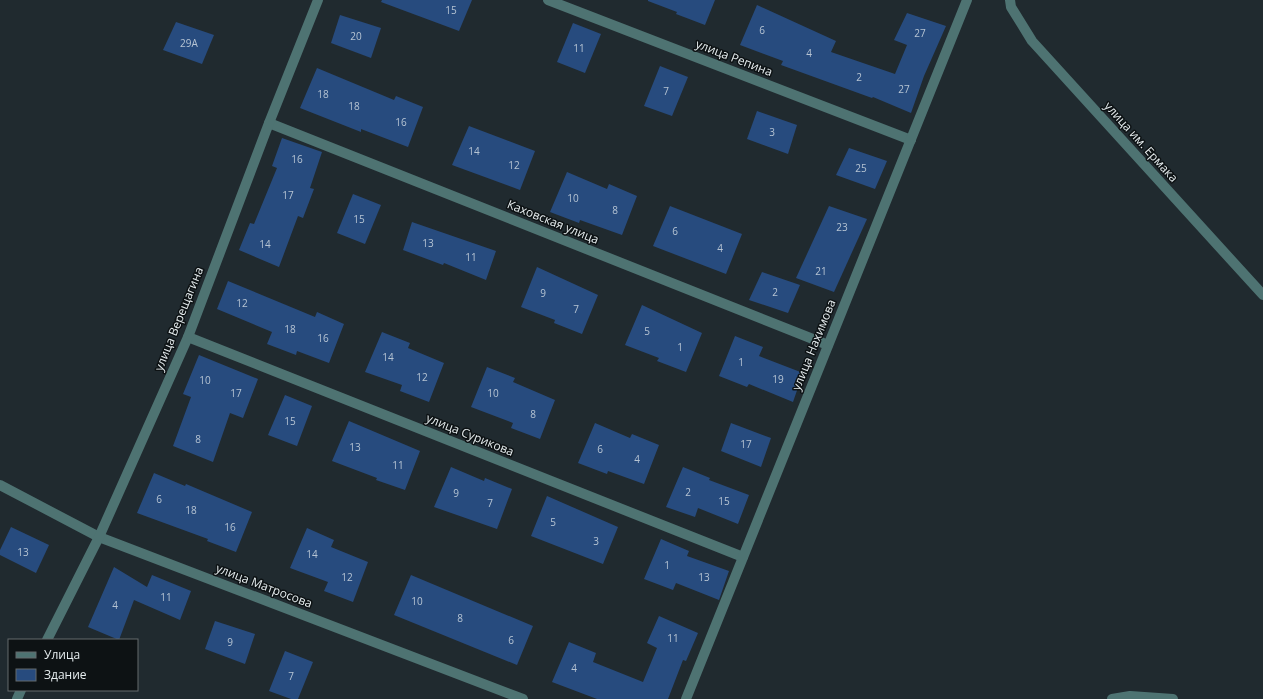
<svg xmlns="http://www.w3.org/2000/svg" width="1263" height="699" viewBox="0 0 1263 699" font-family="'Open Sans',sans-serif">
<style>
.building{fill:#274b7e}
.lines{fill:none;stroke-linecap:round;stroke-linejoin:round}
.minor{stroke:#4e7372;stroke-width:10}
.labels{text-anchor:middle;stroke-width:3;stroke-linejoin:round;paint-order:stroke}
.number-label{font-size:10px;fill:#b6c4d3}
.street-label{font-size:12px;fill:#e6edef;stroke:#0d1214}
</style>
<rect width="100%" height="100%" fill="#202a2f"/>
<g class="building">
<path d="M 382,0 L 472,0 L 459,31 L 381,2 Z"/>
<path d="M 648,0 L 715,0 L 705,25 L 676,14 L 677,12 L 648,1 Z"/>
<path d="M 757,5 L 836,41 L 831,52 L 895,74 L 907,45 L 894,40 L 907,13 L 946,26 L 924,76 L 911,113 L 873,97 L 872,98 L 781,65 L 783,61 L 740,45 Z"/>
<path d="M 340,15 L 381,28 L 371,58 L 331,43 Z"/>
<path d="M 176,22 L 214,35 L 202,64 L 163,50 Z"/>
<path d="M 573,23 L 601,34 L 585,73 L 557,62 Z"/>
<path d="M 660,66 L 688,77 L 672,116 L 644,106 Z"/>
<path d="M 317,68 L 394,100 L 396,96 L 423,107 L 408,147 L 361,129 L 361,132 L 300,108 Z"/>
<path d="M 757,111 L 797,125 L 788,154 L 747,139 Z"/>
<path d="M 469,126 L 535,151 L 520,190 L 452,165 Z"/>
<path d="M 282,138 L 322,152 L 310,188 L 314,189 L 303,218 L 298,216 L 279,267 L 239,250 L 250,223 L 254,224 L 277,168 L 272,166 Z"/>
<path d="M 849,148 L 887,161 L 875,189 L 836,175 Z"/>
<path d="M 567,172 L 607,189 L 609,184 L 637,196 L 622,235 L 580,220 L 579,223 L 550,212 Z"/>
<path d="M 353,194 L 381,205 L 365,244 L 337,233 Z"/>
<path d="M 670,206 L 742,234 L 726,274 L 653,246 Z"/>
<path d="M 829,206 L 867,219 L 834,292 L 796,278 Z"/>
<path d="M 412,222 L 496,251 L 486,280 L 444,263 L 443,265 L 403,250 Z"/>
<path d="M 537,267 L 598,295 L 582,334 L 554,323 L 555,320 L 521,307 Z"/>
<path d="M 762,272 L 800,285 L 788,313 L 749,300 Z"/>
<path d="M 228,281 L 315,317 L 317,312 L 344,324 L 329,363 L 297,351 L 296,355 L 267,344 L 272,332 L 217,309 Z"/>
<path d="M 642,305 L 702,333 L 686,372 L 657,361 L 659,358 L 625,345 Z"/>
<path d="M 382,332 L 410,343 L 408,348 L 444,363 L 429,402 L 400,391 L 402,385 L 365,372 Z"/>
<path d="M 735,336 L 763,347 L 759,356 L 803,373 L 793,402 L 749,384 L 747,387 L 719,376 Z"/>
<path d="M 199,355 L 258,379 L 243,418 L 230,413 L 213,462 L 173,446 L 191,397 L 183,394 Z"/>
<path d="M 487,367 L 515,378 L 513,382 L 555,400 L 540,439 L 511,428 L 513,423 L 471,407 Z"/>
<path d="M 285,395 L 312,406 L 297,446 L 268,435 Z"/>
<path d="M 349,421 L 420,451 L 405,490 L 376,480 L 377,478 L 332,461 Z"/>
<path d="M 595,423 L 630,438 L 632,434 L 659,445 L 644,484 L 608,471 L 607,474 L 578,463 Z"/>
<path d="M 731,423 L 771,438 L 761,467 L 721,451 Z"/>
<path d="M 451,467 L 484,481 L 485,478 L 512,489 L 497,529 L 434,507 Z"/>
<path d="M 683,467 L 710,478 L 709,480 L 749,495 L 738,524 L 698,508 L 695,517 L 666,507 Z"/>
<path d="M 154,473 L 185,486 L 186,484 L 252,512 L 236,552 L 207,541 L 208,539 L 137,513 Z"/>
<path d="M 547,496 L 618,527 L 603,564 L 531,536 Z"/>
<path d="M 11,527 L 49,545 L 36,573 L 0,555 L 0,550 Z"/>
<path d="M 307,528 L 334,540 L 331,547 L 368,562 L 353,602 L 324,591 L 328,582 L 290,568 Z"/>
<path d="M 661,539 L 689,551 L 687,556 L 729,571 L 719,600 L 676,583 L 673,590 L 644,579 Z"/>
<path d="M 114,567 L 147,587 L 152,575 L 191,591 L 180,620 L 134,600 L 119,640 L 88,627 Z"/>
<path d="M 411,575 L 533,626 L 517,665 L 394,615 Z"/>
<path d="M 659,616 L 698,633 L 686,661 L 683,660 L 668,699 L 597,699 L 552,682 L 569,642 L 596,653 L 593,662 L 643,682 L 657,648 L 647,643 Z"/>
<path d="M 215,621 L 255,634 L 245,664 L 205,649 Z"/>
<path d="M 285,651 L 313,662 L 298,699 L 291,699 L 269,691 Z"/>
</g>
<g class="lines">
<g class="minor">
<path d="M 548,0 L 911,140"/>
<path d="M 1010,0 L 1011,7 L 1032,41 L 1263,295"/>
<path d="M 269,123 L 828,345"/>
<path d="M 188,337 L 743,557"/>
<path d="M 0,485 L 99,537 L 523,699"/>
<path d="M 47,640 L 99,537 L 188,337 L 269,123 L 318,0"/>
<path d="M 17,699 L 21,690"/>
<path d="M 686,699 L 967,0"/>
<path d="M 1112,699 L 1130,696 L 1173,699"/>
</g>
</g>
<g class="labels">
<g class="number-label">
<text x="451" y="14">15</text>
<text x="762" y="34">6</text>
<text x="920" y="37">27</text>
<text x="356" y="40">20</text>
<text x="189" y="47">29А</text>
<text x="579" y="52">11</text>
<text x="809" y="57">4</text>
<text x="859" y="81">2</text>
<text x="904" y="93">27</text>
<text x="666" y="95">7</text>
<text x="323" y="98">18</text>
<text x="354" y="110">18</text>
<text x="401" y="126">16</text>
<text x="772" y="136">3</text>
<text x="474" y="155">14</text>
<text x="297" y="163">16</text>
<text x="514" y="169">12</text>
<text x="861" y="172">25</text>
<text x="288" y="199">17</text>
<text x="573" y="202">10</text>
<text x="615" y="214">8</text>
<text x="359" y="223">15</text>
<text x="842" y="231">23</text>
<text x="675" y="235">6</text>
<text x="428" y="247">13</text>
<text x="265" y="248">14</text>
<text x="720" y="252">4</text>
<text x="471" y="261">11</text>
<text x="821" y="275">21</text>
<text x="775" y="296">2</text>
<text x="543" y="297">9</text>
<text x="242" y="307">12</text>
<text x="576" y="313">7</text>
<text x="290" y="333">18</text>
<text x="647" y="335">5</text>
<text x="323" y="342">16</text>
<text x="680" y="351">1</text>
<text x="388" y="361">14</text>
<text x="741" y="366">1</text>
<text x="422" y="381">12</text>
<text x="778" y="383">19</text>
<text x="205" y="384">10</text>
<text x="236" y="397">17</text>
<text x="493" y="397">10</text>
<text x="533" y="418">8</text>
<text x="290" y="425">15</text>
<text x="198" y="443">8</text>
<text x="746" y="448">17</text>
<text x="355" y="451">13</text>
<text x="600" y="453">6</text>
<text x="637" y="463">4</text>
<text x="398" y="469">11</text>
<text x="688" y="496">2</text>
<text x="456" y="497">9</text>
<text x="159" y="503">6</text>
<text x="724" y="505">15</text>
<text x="490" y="507">7</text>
<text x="191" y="514">18</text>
<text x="553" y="526">5</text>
<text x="230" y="531">16</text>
<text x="596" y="545">3</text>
<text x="23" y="556">13</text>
<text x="312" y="558">14</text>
<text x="667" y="569">1</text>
<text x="347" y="581">12</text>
<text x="704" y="581">13</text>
<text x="166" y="601">11</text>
<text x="417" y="605">10</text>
<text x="115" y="609">4</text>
<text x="460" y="622">8</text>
<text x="673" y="642">11</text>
<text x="511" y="644">6</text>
<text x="230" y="646">9</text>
<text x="574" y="672">4</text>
<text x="291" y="680">7</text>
</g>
<g class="street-label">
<text transform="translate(734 58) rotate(21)" y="4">улица Репина</text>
<text transform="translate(1141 142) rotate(48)" y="4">улица им. Ермака</text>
<text transform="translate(553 222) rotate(22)" y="4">Каховская улица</text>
<text transform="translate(179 319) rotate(-68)" y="4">улица Верещагина</text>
<text transform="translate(814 345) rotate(-68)" y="4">улица Нахимова</text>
<text transform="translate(470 435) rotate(22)" y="4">улица Сурикова</text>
<text transform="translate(264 586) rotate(21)" y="4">улица Матросова</text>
</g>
</g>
<rect x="8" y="639" width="130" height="52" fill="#0d1214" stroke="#646a6c"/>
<rect x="16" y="652" width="20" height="6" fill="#4e7372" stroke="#646a6c"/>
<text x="44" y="659" font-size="12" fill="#e6edef">Улица</text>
<rect x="16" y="669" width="20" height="12" fill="#274b7e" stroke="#646a6c"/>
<text x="44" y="679" font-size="12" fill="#e6edef">Здание</text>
</svg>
